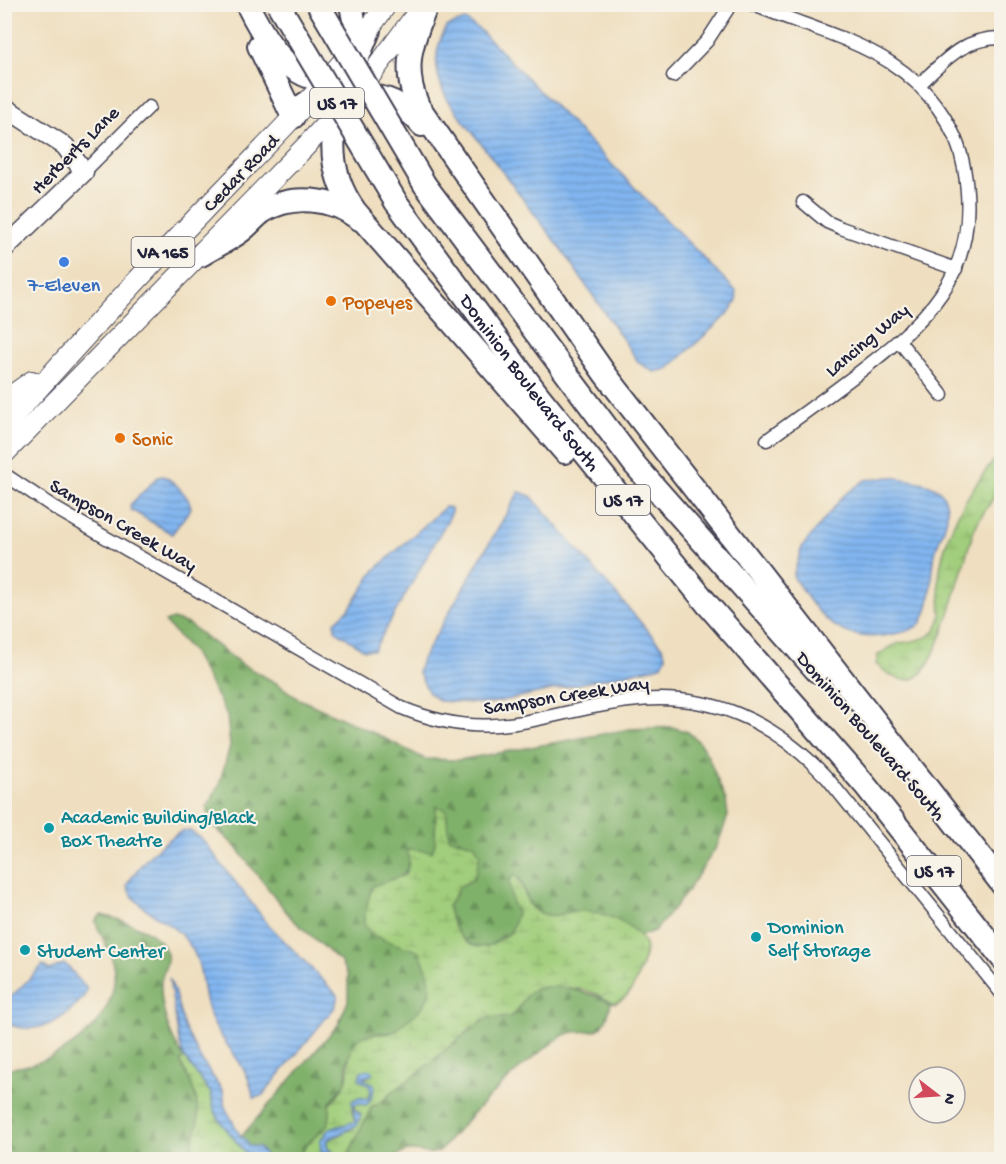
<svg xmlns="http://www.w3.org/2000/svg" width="1006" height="1164" viewBox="0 0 1006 1164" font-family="'Gochi Hand',sans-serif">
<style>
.forest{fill:url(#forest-firs);stroke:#516a53;stroke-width:1.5}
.wetland{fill:url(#wetland-marsh);stroke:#62785b;stroke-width:1.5}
.water{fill:url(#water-rules);stroke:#526c96;stroke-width:1.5}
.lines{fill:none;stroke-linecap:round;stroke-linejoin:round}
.street-casing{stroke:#413e4f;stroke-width:15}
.secondary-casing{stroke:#413e4f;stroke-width:21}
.primary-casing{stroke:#413e4f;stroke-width:22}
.highway-casing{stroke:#413e4f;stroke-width:26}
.street{stroke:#fff;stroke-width:12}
.secondary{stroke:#fff;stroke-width:18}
.primary{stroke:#fff;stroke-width:20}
.highway{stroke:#fff;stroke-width:22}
.highway-bridge-casing{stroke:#413e4f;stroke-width:26;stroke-linecap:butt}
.highway-bridge{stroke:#fff;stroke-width:22}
.shop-dot{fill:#3f7fe0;stroke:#f7f3e8;stroke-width:2}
.food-dot{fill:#e8710a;stroke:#f7f3e8;stroke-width:2}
.culture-dot{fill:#0f9aa8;stroke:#f7f3e8;stroke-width:2}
.labels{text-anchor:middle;stroke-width:4.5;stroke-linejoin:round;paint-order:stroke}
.shield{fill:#f7f3e8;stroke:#62616f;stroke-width:1.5}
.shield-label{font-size:18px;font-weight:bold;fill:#22223b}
.street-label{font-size:20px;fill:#22223b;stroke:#f7f3e8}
.shop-label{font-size:20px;fill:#366cbe;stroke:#f7f3e8}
.food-label{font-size:20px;fill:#c56008;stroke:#f7f3e8;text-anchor:start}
.culture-label{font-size:20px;fill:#0d838f;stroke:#f7f3e8;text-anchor:start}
</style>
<defs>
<pattern id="forest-firs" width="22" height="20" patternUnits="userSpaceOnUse" patternTransform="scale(1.5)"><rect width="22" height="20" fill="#80b16b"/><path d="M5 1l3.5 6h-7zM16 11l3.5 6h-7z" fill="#689059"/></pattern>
<pattern id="wetland-marsh" width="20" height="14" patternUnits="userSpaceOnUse" patternTransform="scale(1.5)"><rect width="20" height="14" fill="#a1ce7b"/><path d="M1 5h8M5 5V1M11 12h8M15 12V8" fill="none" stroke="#8ab16b"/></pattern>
<pattern id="water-rules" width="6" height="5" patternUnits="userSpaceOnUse" patternTransform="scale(1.5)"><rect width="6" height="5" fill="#82b6f0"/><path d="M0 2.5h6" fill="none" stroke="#6a94c4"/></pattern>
</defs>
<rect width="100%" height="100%" fill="#f7f3e8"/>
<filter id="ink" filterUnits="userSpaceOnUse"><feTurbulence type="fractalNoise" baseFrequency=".0167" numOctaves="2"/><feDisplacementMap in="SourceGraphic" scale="12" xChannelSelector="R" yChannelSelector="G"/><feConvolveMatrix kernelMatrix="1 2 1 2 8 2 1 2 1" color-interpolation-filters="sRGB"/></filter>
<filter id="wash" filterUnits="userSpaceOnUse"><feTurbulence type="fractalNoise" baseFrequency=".008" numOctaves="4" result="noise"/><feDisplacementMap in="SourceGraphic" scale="24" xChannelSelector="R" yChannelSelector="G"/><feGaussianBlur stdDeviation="1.35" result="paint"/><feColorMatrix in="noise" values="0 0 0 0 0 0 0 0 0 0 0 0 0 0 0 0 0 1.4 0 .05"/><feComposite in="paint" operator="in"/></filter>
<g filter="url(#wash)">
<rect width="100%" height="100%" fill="#efdfc0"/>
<g class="forest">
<path d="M 173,619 L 188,624 L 243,665 L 278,684 L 297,698 L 376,734 L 425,759 L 459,760 L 630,729 L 672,727 L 688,732 L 699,742 L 708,756 L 726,801 L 728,816 L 717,846 L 686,893 L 656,930 L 639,937 C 622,922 601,914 579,912 C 571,911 564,917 556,917 C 532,918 526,898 520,879 L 512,902 L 517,913 L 511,932 C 504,936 497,942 491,945 C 468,954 448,927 448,907 C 449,897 456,894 459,886 C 464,875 460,852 460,839 L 452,840 L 448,838 L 446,810 L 436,807 L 435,845 L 432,852 L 410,859 C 407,880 391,881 373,886 L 364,922 L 377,937 L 419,951 L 430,976 L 431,988 L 427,1001 L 418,1015 L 395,1032 L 371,1034 L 347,1060 L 346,1083 L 329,1104 C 337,1137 303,1132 301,1159 L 264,1159 L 264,1153 L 258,1147 L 249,1146 L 241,1137 L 338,1025 L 348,1001 L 348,976 L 340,961 L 292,919 L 234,845 L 210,823 L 207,807 L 219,785 L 230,746 L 227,715 L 192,651 L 165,622 Z"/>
<path d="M 101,915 C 122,920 160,930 167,954 C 169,963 162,973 161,982 C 160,1007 169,1037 184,1057 L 181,1063 C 191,1081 200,1100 198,1122 C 197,1134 189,1143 193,1155 L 210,1159 L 5,1160 L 5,1068 C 49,1068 108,1032 114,983 C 117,962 103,940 95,921 Z"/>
<path d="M 564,986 C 581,993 593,993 611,1002 C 602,1050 583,1020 558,1039 C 513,1070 476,1108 441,1150 C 428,1158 423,1150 410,1151 C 401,1151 396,1159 389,1159 C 375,1161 360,1159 346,1160 L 372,1106 C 391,1100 386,1095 397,1088 C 429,1069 453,1037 485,1019 C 493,1015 504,1020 512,1015 C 517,1012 519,1005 522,1000 C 532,985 549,987 564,986 Z"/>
</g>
<g class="wetland">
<path d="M 1001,452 C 1002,460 1005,476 1001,484 C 995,499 982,512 975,528 C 963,557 941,669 913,679 C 900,684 885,672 876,664 L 878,655 C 883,652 888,648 894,645 C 905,641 920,642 930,635 C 948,624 938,595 939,578 C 943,530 971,487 1001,452 Z"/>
<path d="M 436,806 L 446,810 L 449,838 L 474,844 L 480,855 L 474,879 L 460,886 L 448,906 C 451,925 465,955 490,945 C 497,942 504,936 511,932 L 517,913 L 512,902 L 509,881 L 514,875 C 527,884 522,905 538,912 C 557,920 561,912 578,911 C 600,910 636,923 645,945 C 648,954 640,968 638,976 C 633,989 628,998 615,1003 C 607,1001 601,996 594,993 C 582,988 543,983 531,991 C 522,998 520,1011 511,1016 C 503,1020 492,1015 484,1020 C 453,1040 428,1068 397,1088 C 386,1095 389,1100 372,1106 L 346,1159 L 333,1159 L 333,1151 L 328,1149 L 327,1141 L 356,1126 L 360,1113 L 354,1109 L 356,1103 L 366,1104 L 370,1101 L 374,1086 L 363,1078 L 371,1070 L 361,1071 L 361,1081 L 369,1084 L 371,1092 L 367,1100 L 359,1097 L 352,1109 L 355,1122 L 338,1126 L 320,1141 L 329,1159 L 301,1160 C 303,1132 337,1137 329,1105 C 334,1098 343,1090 346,1082 C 351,1068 345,1050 359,1039 C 368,1031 380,1036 391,1033 C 397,1032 400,1026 405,1022 C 437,1000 434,984 419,951 C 406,947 366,938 364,923 C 363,914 369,899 371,890 L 373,886 L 405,875 C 409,866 410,861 407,852 L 409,849 L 432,852 L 435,844 Z"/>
<path d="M 184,1057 L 211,1093 L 214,1110 L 221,1122 L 246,1154 L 256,1159 L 210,1159 L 193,1155 C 189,1142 197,1134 198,1122 C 200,1100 191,1081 180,1062 Z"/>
</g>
<g class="water">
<path d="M 465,20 L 480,30 L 736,291 L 737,300 L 728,314 L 668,369 L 654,372 L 639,363 L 561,249 L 447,99 C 434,73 432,51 447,26 Z"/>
<path d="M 163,476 C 174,481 190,497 191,508 L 172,534 L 131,510 L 130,505 L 158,477 Z"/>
<path d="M 890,477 C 906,480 937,481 944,497 C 954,518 939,535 935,554 C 931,573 933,605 922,621 C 917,630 903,632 894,634 C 840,646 820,618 793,576 L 802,547 L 843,496 L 865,480 Z"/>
<path d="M 519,492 L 531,496 L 662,647 L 666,657 L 661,666 L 487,704 L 440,701 L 429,693 L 418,672 L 422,659 Z"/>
<path d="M 445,507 L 451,508 L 451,514 L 374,650 L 364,650 L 335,630 L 335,622 L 350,608 L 375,570 Z"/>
<path d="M 182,831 L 190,831 L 202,839 L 267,923 L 338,996 L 335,1007 L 262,1096 L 253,1098 C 250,1063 220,1045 209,1013 C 199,987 206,965 186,940 C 170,919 134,910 127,885 C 140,863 159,845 182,831 Z"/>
<path d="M 64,964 C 74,968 74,980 86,986 L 86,993 C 65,1021 38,1037 5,1023 L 5,1003 L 43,965 L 49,970 Z"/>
<path d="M 169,978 L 174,990 L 184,1027 L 202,1061 L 223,1091 L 225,1107 L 241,1137 L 245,1139 L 249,1146 L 258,1147 L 264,1153 L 264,1159 L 256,1159 L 246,1154 L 221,1122 L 214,1110 L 211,1093 L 184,1057 L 179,1041 Z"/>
<path d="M 371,1070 L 373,1074 L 363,1078 L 375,1086 L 370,1101 L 366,1105 L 357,1103 L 354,1105 L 354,1109 L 361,1115 L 356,1126 L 327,1140 L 327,1147 L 334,1155 L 333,1159 L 329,1159 L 328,1154 L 321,1152 L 320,1141 L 329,1129 L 355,1122 L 352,1101 L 359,1097 L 368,1099 L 371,1092 L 369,1085 L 359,1079 L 361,1071 Z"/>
</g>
</g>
<g filter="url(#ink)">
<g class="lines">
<g class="street-casing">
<g id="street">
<path d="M 752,4 C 798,24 849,36 891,63 C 927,86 957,126 964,168 C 981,265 937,312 866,367 C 834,392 800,416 767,440"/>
<path d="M 673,76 L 707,41 L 731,4"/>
<path d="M 919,85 C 944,61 964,37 1002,38"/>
<path d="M 84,172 L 149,107"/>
<path d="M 803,202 L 827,222 L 841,228 L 956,269"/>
<path d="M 899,341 L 942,395"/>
<path d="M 4,474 L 58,510 L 402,708 C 494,746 541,712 629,701 C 711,691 774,721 828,779 L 1002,994"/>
</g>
</g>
<g class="secondary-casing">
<path id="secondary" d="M 4,107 L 65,146 L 84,172 L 4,249"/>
</g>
<g class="primary-casing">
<g id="primary">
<path d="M 4,401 L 32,381"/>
<path d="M 4,427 C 69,354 134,282 202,212 C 266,145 334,80 387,4"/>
<path d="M 4,454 L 305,147 L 371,75 L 420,9"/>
</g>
</g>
<g class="highway-casing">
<g id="highway">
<path d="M 247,4 C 265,40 289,84 335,80"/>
<path d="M 351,4 L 355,26 L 352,53"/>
<path d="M 427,4 C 412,41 401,68 418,106 L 605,374 L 1002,884"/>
<path d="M 369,30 C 345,92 310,149 355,211 L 565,452"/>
<path d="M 259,46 L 293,117"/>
<path d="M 305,104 C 352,95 388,84 422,125"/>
<path d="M 425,185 L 635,465 L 817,671"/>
<path id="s1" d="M 396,202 L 538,395 L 708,605 L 865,785 L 1002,958"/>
<path d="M 201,255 C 214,247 229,240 241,231 C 249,225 254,218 262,212 C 291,193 333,198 359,219"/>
</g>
</g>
<use href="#street" class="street"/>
<use href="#secondary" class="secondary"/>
<use href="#primary" class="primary"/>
<use href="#highway" class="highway"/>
<g class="highway-bridge-casing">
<g id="highway-bridge">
<path d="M 278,4 L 396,202"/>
<path d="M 318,4 L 425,185"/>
</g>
</g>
<use href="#highway-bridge" class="highway-bridge"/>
</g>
</g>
<circle class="shop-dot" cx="64" cy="262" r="6"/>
<g class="food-dot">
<circle cx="331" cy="301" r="6"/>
<circle cx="120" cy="438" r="6"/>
</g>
<g class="culture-dot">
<circle cx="49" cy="828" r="6"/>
<circle cx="756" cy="937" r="6"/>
<circle cx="25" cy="950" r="6"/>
</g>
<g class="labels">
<g class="shield">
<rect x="310" y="88" width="54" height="30" rx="4.5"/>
<rect x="131.5" y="237" width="63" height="30" rx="4.5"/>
<rect x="596" y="485" width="54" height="30" rx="4.5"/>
<rect x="907" y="856" width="54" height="30" rx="4.5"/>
</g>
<g class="shield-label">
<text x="337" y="109">US 17</text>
<text x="163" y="258">VA 165</text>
<text x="623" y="506">US 17</text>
<text x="934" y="877">US 17</text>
</g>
<g class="street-label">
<text transform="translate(74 149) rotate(-45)" y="7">Herberts Lane</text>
<text transform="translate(240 172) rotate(-46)" y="7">Cedar Road</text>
<text transform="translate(866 339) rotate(-40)" y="7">Lancing Way</text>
<text dy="7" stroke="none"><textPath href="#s1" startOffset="225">Dominion Boulevard South</textPath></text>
<text transform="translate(124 524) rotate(30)" y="7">Sampson Creek Way</text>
<text transform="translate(566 694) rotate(-9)" y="7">Sampson Creek Way</text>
<text transform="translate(872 735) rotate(49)" y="7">Dominion Boulevard South</text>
</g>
<g class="shop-label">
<text x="64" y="291">7-Eleven</text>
</g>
<g class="food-label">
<text x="343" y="308">Popeyes</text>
<text x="132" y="445">Sonic</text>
</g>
<g class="culture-label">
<text x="61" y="823">Academic Building/Black<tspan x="61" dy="23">Box Theatre</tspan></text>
<text x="768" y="933">Dominion<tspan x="768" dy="23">Self Storage</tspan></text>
<text x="37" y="957">Student Center</text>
</g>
</g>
<rect width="1006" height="1164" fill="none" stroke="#f7f3e8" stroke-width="24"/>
<g transform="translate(937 1095) rotate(107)"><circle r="28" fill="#f7f3e8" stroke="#a29fa3" stroke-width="1.5"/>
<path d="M0-4.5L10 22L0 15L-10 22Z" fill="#d1495b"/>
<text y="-9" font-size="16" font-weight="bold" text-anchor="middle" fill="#22223b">N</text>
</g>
</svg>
